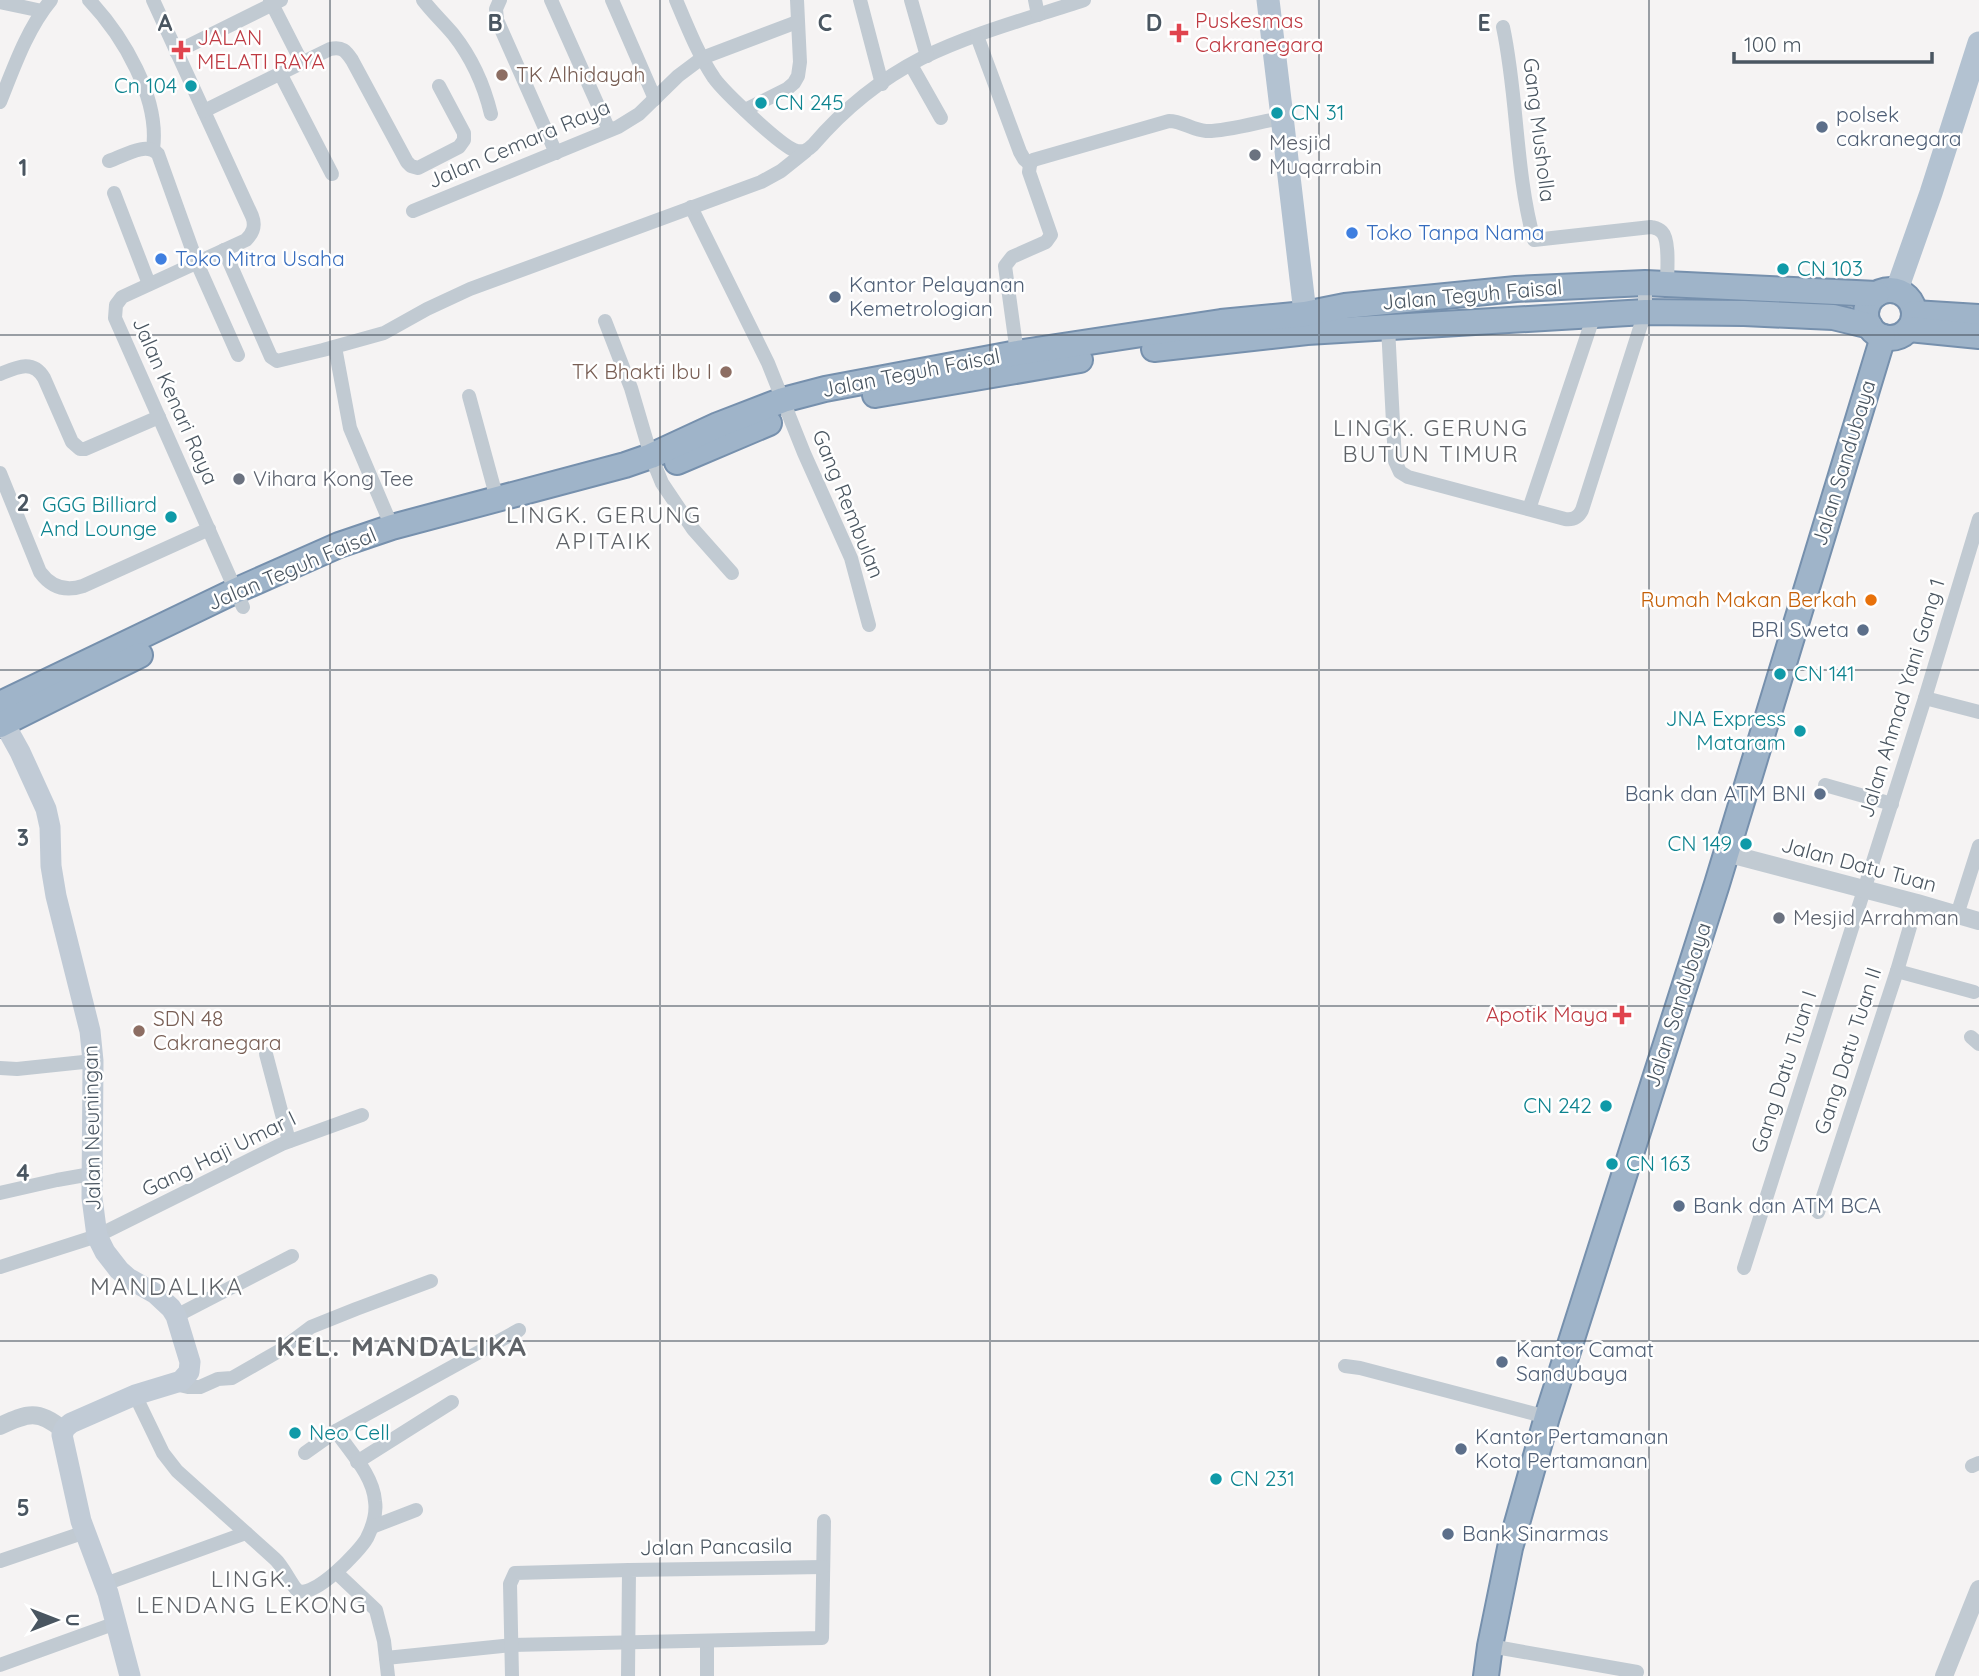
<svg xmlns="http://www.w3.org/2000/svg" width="1979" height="1676" viewBox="0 0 1979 1676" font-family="Quicksand,sans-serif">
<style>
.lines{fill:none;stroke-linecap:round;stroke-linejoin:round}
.trunk-casing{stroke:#7690ad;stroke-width:28}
.minor{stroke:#c1cad2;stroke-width:14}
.tertiary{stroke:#c1cad2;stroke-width:18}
.secondary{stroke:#c1cbd6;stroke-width:21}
.primary{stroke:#b3c2d1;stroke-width:23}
.trunk{stroke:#9fb4c9;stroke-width:24}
.grid{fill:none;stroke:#4a5661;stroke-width:2;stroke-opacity:0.55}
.health-dot{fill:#e0444e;stroke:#fff;stroke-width:2.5}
.education-dot{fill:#8d6e63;stroke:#fff;stroke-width:2.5}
.culture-dot{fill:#0f9aa8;stroke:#fff;stroke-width:2.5}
.service-dot{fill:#5c6f8a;stroke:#fff;stroke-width:2.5}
.worship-dot{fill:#6b7280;stroke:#fff;stroke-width:2.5}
.shop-dot{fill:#3f7fe0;stroke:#fff;stroke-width:2.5}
.food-dot{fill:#e8710a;stroke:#fff;stroke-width:2.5}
.labels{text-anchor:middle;stroke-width:5;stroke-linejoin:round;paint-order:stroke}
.health-label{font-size:21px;fill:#be3a42;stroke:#fff;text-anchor:start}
.education-label{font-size:21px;fill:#785e54;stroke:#fff;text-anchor:start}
.culture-label{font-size:21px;fill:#0d838f;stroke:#fff;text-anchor:start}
.service-label{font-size:21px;fill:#4e5e75;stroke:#fff;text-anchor:start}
.street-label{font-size:21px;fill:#4a5661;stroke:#fff}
.worship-label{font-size:21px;fill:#5b616d;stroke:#fff;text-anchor:start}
.shop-label{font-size:21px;fill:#366cbe;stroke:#fff;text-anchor:start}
.food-label{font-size:21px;fill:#c56008;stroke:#fff;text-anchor:end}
.neighbourhood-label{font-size:23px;letter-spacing:2px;fill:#5f6368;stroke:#fff}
.quarter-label{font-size:24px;letter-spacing:2px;fill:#5f6368;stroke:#fff}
.district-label{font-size:28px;font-weight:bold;letter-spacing:2px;fill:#5f6368;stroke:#fff}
.grid-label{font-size:23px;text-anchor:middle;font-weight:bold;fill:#4a5661;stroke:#fff;stroke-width:5;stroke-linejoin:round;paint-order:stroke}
</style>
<rect width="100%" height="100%" fill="#f5f3f3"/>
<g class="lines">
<g class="trunk-casing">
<g id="trunk">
<circle cx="1890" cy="314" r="24"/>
<path d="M 1914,313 L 1979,317"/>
<path d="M 1909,329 L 1979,336"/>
<path d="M 1154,349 L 1307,332 L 1645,312 L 1744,313 L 1833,317 L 1870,326"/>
<path d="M 875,395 L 1080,360"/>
<path d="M 677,462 L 769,423"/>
<path d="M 0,704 L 235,591 L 339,545 L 392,527 L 625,465 L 651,456 L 718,425 L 783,400 L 825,389 L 1017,353 L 1221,322 L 1305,314 L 1345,306 L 1516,289 L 1645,283 L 1877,294"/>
<path d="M 0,725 L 140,655"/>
<path d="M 1486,1676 L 1490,1646 L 1510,1548 L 1547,1417 L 1717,884 L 1883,337"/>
</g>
</g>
<g class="minor">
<path d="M 89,0 C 123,36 160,98 153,149"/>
<path d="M 153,0 L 252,216 C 256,226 253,233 246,240 L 122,297 L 116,305 L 115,318 L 243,607"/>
<path d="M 270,0 L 302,63"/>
<path d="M 423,0 C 432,12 443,22 453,34 C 472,58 484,85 491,114"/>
<path d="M 500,0 L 496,9 L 497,20 L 556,153"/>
<path d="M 551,0 L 609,130"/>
<path d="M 612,0 L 655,99"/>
<path d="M 676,0 C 687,26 698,54 714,78 C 724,92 779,144 794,150 C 802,153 807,151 813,145 C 843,110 881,79 922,58 C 973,33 1030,18 1084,0"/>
<path d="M 860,0 L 882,84"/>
<path d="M 911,0 L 927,56"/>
<path d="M 1035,0 L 1038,15"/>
<path d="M 0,2 L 42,11"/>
<path d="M 1503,27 C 1518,97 1515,171 1534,240 L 1651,227 C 1655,228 1658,228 1662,232 C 1670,240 1667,272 1667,284"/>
<path d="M 977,36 L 1020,152 L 1024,159 L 1030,164"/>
<path d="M 176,52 L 281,0"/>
<path d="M 911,65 L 941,118"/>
<path d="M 281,75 L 332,174"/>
<path d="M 0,102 C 14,67 27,29 51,0"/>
<path d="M 745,110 L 787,89 L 794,83 L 798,76 L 800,62 L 797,0"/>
<path d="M 204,111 L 330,49 C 342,46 346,51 352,60 L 407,162 L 411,166 L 418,168 L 459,147 L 464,140 L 464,133 L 439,86"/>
<path d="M 109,161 C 124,156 146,141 158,154 L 197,263 L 238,355"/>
<path d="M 114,193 L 149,284"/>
<path d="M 691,207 L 768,363 L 804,453 L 851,558 L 869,625"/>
<path d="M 413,211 L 618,127 L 639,114 L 678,76 L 702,58 L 797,22"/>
<path d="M 224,250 L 271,357 L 277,361 L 323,350 L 384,333 L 427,309 L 470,289 L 761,182 L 781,171 L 806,151"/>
<path d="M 605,321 L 631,388 L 651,456 L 662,483 L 693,529 L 732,573"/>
<path d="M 1388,327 L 1395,461 L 1400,472 L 1408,477 L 1565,519 C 1573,520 1578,518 1582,510 L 1645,312 L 1645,283"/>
<path d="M 335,347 L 350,428 L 392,527"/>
<path d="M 1017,353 L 1005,266 L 1012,257 L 1046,242 L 1051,235 L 1029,172 L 1030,165 L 1033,160 L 1169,121 C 1182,121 1192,130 1206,131 C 1225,132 1262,121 1282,118"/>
<path d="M 0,374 C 17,367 33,359 44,378 L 72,442 L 80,449 L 85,449 L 159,417"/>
<path d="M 469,396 L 497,499"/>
<path d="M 0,473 L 40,572 C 51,587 65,592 83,586 L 209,529"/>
<path d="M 1529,509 L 1594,315"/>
<path d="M 1925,698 L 1979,712"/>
<path d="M 1825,785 L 1892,804"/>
<path d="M 1957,915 L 1979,846"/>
<path d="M 1897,971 L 1974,992"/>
<path d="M 1971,1037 L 1979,1044"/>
<path d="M 266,1054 L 289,1141"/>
<path d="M 0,1068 L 17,1069 L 93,1061"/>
<path d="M 0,1193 L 57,1180 L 91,1174"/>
<path d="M 1818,1212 L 1897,971 L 1917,903"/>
<path d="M 0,1267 L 97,1236 L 282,1144 L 362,1115"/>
<path d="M 1744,1268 L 1925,698 L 1979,519"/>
<path d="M 176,1316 L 292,1256"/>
<path d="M 1345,1366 L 1360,1368 L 1547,1417"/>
<path d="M 175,1384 L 188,1387 L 200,1387 L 218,1379 L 232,1378 L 279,1351 L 311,1327 L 356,1309 L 431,1281"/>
<path d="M 135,1395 L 163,1453 L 177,1471 L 275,1559 C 283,1566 292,1586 297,1590 C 312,1601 360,1551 367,1538 C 373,1526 377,1514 375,1501 C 373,1475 350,1452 336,1431"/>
<path d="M 305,1453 L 336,1431 L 519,1330"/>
<path d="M 357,1462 L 452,1402"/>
<path d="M 1972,1466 L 1979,1463"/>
<path d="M 372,1527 L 416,1510"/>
<path d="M 0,1561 L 85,1532"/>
<path d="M 341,1577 L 376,1610 L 384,1641 L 388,1676"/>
<path d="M 105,1584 L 246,1533"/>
<path d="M 707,1642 L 707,1676"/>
<path d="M 1490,1646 L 1637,1672"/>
<path d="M 386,1658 L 512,1645 L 822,1638 L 824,1521"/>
<path d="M 0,1665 L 116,1623"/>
<path d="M 512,1676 L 510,1584 L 515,1573 L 629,1570"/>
<path d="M 628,1676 L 629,1570 L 823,1567"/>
</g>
<g class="tertiary">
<path d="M 1726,853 L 1917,903 L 1979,921"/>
<path d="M 0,1426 C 27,1413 39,1409 63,1430"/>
<path d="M 1944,1676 L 1979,1589"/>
</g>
<path class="secondary" d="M 0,716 L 20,752 L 46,809 L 50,827 L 51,866 L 56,896 L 90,1031 L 93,1061 L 92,1198 L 97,1236 L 105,1252 L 119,1270 L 128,1278 L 156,1294 L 171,1308 L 176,1316 L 190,1362 L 189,1372 L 181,1381 L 135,1395 L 71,1423 L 65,1428 L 62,1435 L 81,1521 L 108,1593 L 130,1676"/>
<g class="primary">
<path d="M 1268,0 C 1281,110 1295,220 1307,330"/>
<path d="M 1897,291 L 1901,278 L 1931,193 L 1979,43"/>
</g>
<use href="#trunk" class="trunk"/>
</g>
<path class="grid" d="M 330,0 L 330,1676M 660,0 L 660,1676M 990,0 L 990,1676M 1319,0 L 1319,1676M 1649,0 L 1649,1676M 0,335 L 1979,335M 0,670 L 1979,670M 0,1006 L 1979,1006M 0,1341 L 1979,1341"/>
<g class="health-dot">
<path d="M1175.5 22.5h7v7h7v7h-7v7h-7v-7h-7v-7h7z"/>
<path d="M177.5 39.5h7v7h7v7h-7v7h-7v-7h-7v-7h7z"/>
<path d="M1618.5 1004.5h7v7h7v7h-7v7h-7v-7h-7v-7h7z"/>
</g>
<g class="education-dot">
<circle cx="502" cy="75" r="7"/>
<circle cx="726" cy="372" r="7"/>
<circle cx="139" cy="1031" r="7"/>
</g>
<g class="culture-dot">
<circle cx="191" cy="86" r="7"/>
<circle cx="761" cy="103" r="7"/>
<circle cx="1277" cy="113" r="7"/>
<circle cx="1783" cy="269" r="7"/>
<circle cx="171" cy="517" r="7"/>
<circle cx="1780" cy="674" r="7"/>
<circle cx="1800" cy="731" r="7"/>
<circle cx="1746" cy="844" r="7"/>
<circle cx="1606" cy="1106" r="7"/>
<circle cx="1612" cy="1164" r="7"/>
<circle cx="295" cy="1433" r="7"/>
<circle cx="1216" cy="1479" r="7"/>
</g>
<g class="service-dot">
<circle cx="1822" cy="127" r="7"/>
<circle cx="835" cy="297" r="7"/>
<circle cx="1863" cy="630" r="7"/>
<circle cx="1820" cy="794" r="7"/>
<circle cx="1679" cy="1206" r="7"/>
<circle cx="1502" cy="1362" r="7"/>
<circle cx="1461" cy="1449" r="7"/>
<circle cx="1448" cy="1534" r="7"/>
</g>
<g class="worship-dot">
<circle cx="1255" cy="155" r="7"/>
<circle cx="239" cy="479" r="7"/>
<circle cx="1779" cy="918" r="7"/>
</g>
<g class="shop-dot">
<circle cx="1352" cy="233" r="7"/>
<circle cx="161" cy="259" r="7"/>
</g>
<circle class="food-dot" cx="1871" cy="600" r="7"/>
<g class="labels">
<g class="health-label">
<text x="1195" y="28">Puskesmas<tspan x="1195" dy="24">Cakranegara</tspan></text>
<text x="197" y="45">JALAN<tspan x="197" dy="24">MELATI RAYA</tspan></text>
<text x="1608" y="1022" text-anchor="end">Apotik Maya</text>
</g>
<g class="education-label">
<text x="516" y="82">TK Alhidayah</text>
<text x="712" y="379" text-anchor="end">TK Bhakti Ibu I</text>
<text x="153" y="1026">SDN 48<tspan x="153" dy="24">Cakranegara</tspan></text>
</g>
<g class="culture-label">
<text x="177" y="93" text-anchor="end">Cn 104</text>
<text x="775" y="110">CN 245</text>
<text x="1291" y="120">CN 31</text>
<text x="1797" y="276">CN 103</text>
<text x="157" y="512" text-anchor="end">GGG Billiard<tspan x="157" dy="24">And Lounge</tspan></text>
<text x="1794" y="681">CN 141</text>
<text x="1786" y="726" text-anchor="end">JNA Express<tspan x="1786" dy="24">Mataram</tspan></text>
<text x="1732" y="851" text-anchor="end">CN 149</text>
<text x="1592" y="1113" text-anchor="end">CN 242</text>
<text x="1626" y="1171">CN 163</text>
<text x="309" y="1440">Neo Cell</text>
<text x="1230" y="1486">CN 231</text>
</g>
<g class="service-label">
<text x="1836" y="122">polsek<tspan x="1836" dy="24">cakranegara</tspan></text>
<text x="849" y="292">Kantor Pelayanan<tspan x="849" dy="24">Kemetrologian</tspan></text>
<text x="1849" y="637" text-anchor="end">BRI Sweta</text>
<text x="1806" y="801" text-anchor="end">Bank dan ATM BNI</text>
<text x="1693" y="1213">Bank dan ATM BCA</text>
<text x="1516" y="1357">Kantor Camat<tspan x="1516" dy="24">Sandubaya</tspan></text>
<text x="1475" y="1444">Kantor Pertamanan<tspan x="1475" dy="24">Kota Pertamanan</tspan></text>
<text x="1462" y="1541">Bank Sinarmas</text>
</g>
<g class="street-label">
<text transform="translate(1539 130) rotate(83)" y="7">Gang Musholla</text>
<text transform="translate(519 144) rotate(-23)" y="7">Jalan Cemara Raya</text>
<text transform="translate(1472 295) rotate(-5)" y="7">Jalan Teguh Faisal</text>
<text transform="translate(911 373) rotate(-11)" y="7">Jalan Teguh Faisal</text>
<text transform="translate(175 401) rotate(66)" y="7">Jalan Kenari Raya</text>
<text transform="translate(1844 463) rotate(-73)" y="7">Jalan Sandubaya</text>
<text transform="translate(848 504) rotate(68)" y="7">Gang Rembulan</text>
<text transform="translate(292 569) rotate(-23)" y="7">Jalan Teguh Faisal</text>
<text transform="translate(1902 698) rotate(-73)" y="7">Jalan Ahmad Yani Gang 1</text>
<text transform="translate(1859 865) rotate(15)" y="7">Jalan Datu Tuan</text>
<text transform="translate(1678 1005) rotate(-72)" y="7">Jalan Sandubaya</text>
<text transform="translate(1848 1051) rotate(-72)" y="7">Gang Datu Tuan II</text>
<text transform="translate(1784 1072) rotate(-72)" y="7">Gang Datu Tuan I</text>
<text transform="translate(92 1128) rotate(-91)" y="7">Jalan Neuningan</text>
<text transform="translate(219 1154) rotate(-26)" y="7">Gang Haji Umar I</text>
<text transform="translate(716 1547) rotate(-1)" y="7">Jalan Pancasila</text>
</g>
<g class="worship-label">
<text x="1269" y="150">Mesjid<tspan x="1269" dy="24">Muqarrabin</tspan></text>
<text x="253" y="486">Vihara Kong Tee</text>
<text x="1793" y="925">Mesjid Arrahman</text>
</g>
<g class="shop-label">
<text x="1366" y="240">Toko Tanpa Nama</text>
<text x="175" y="266">Toko Mitra Usaha</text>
</g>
<g class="food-label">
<text x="1857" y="607">Rumah Makan Berkah</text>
</g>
<g class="neighbourhood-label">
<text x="1431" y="436">LINGK. GERUNG<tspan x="1431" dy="26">BUTUN TIMUR</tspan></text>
<text x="604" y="523">LINGK. GERUNG<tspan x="604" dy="26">APITAIK</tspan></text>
<text x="252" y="1587">LINGK.<tspan x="252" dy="26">LENDANG LEKONG</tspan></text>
</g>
<g class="quarter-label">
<text x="167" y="1295">MANDALIKA</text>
</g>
<g class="district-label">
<text x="402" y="1356">KEL. MANDALIKA</text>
</g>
</g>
<g class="grid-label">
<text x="165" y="31">A</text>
<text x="495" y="31">B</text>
<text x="825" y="31">C</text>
<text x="1154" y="31">D</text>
<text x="1484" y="31">E</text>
<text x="23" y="176">1</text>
<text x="23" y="511">2</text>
<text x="23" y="846">3</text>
<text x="23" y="1181">4</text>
<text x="23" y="1516">5</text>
</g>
<g transform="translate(56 1620) rotate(90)" stroke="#ffffff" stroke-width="5" paint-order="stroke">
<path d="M0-5L12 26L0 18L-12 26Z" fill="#4a5661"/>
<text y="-10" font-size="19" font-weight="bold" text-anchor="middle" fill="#4a5661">U</text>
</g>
<path d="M1734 52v10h198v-10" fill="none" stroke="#4a5661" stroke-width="3.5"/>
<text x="1744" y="52" font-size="21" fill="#4a5661" stroke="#ffffff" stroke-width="5" paint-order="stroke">100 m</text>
</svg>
